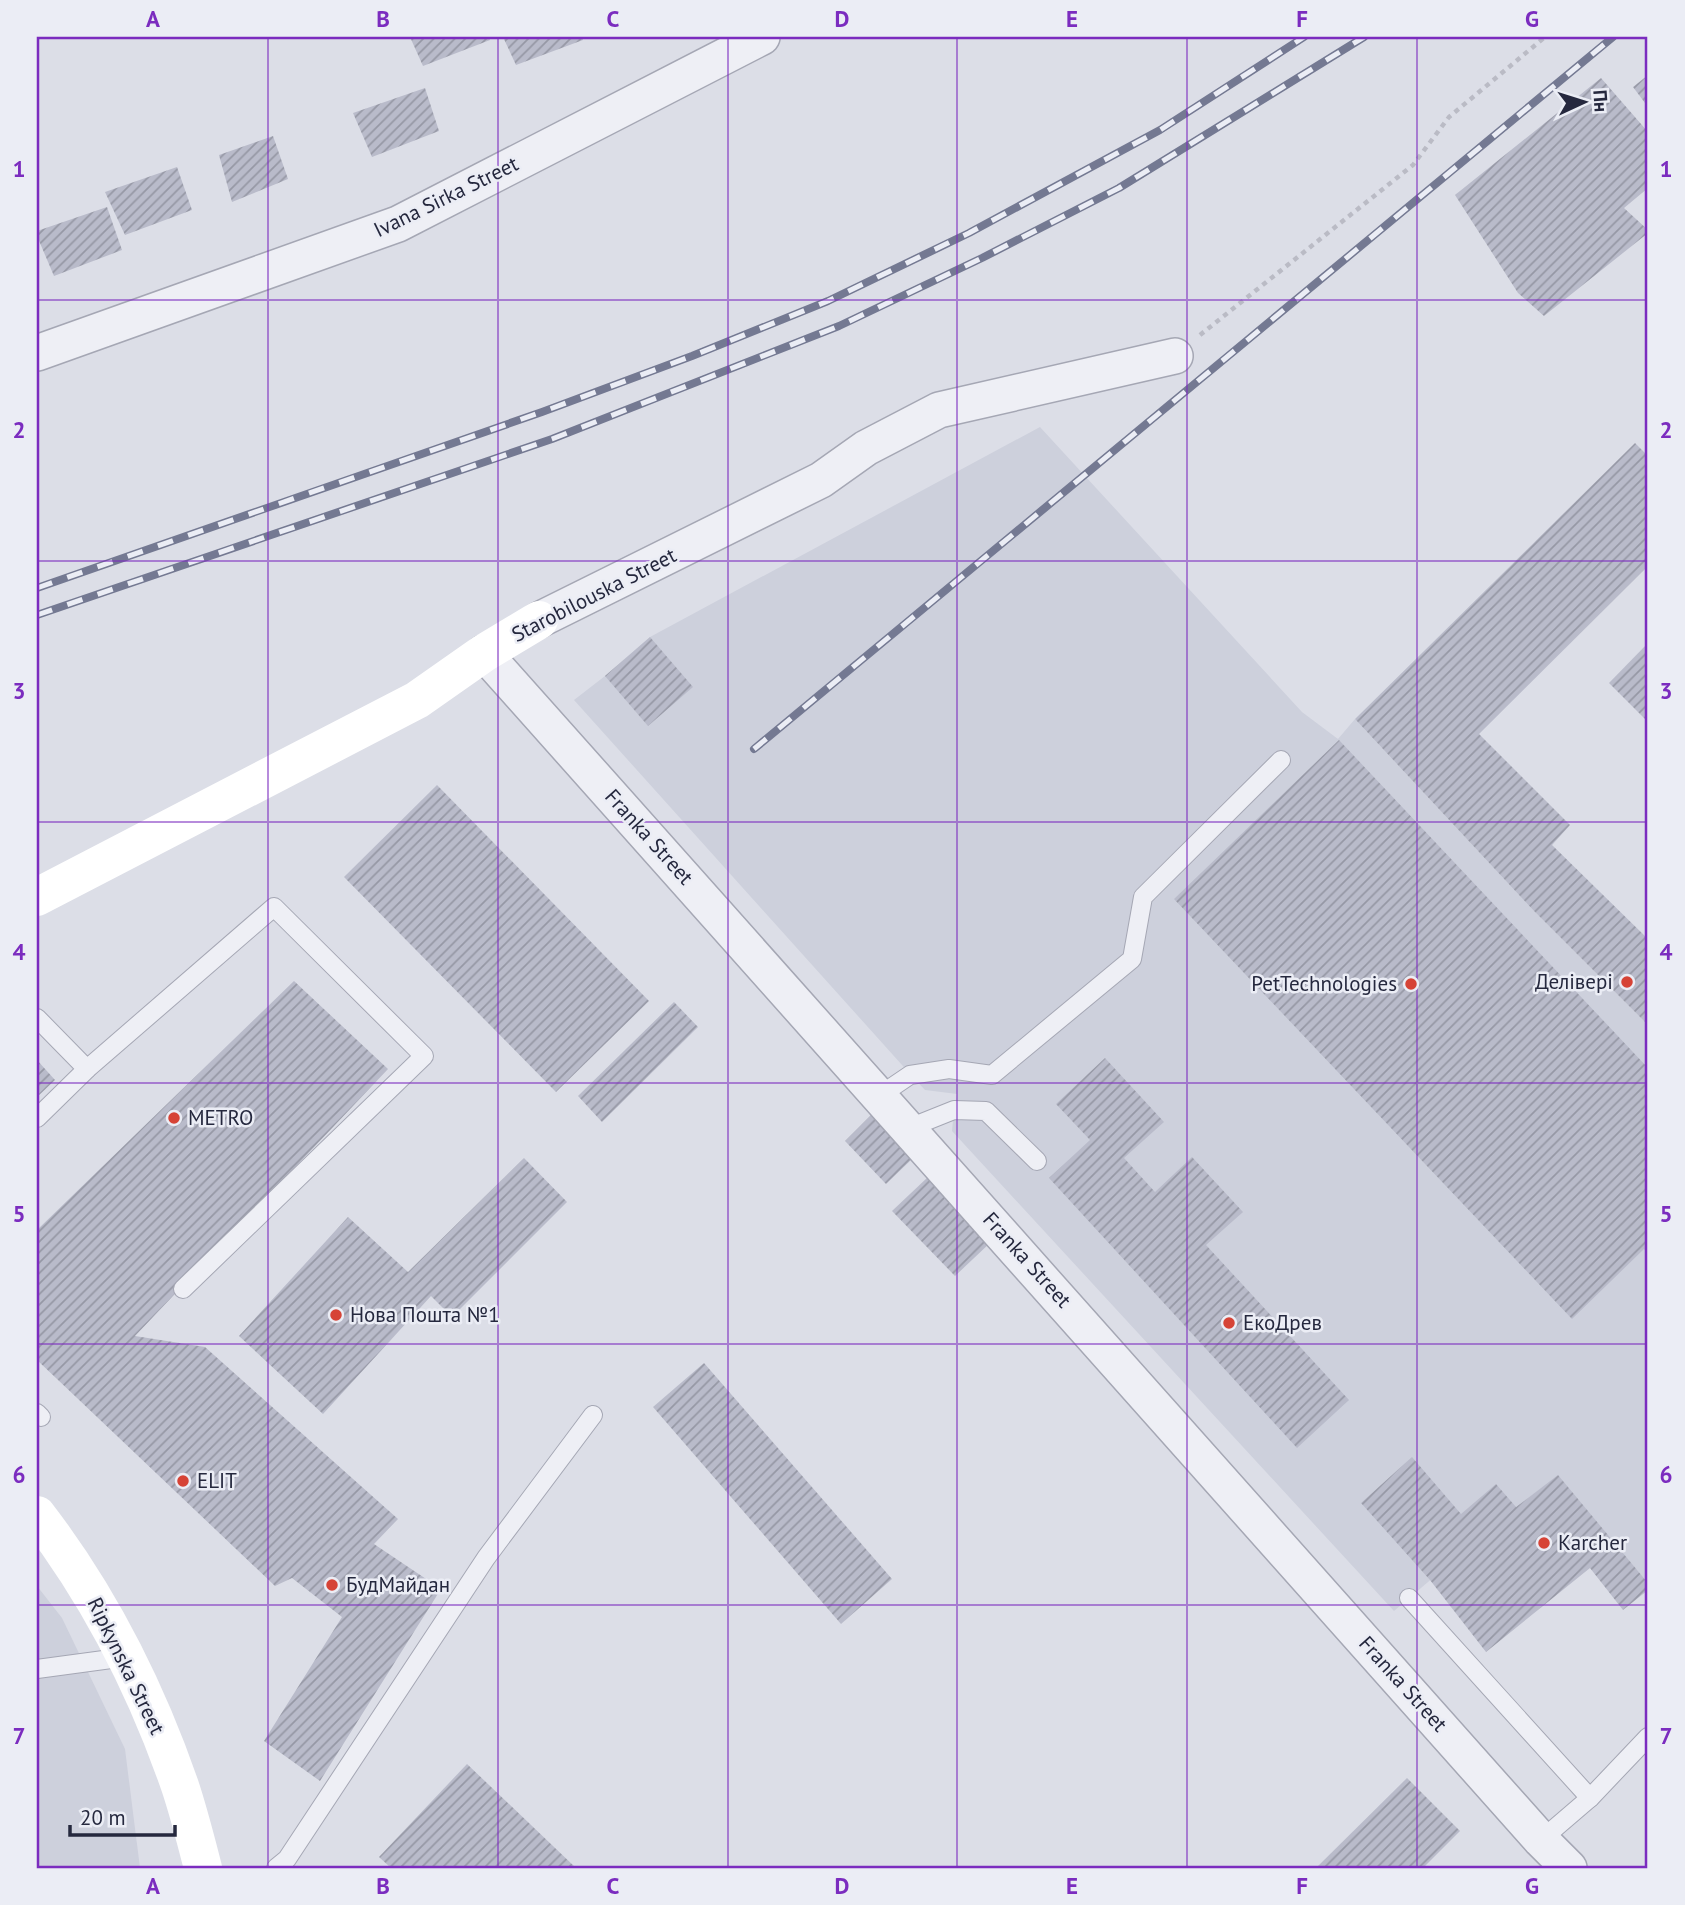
<svg xmlns="http://www.w3.org/2000/svg" width="1685" height="1905" viewBox="0 0 1685 1905" font-family="'PT Sans',sans-serif">
<style>
.built{fill:#cdd0dc}
.building{fill:url(#building-hatch)}
.lines{fill:none;stroke-linecap:round;stroke-linejoin:round}
.lane-casing{stroke:#a5a7b4;stroke-width:20}
.street-casing{stroke:#a5a7b4;stroke-width:38}
.path{stroke:#babbc5;stroke-width:4.5;stroke-dasharray:5 5;stroke-linecap:butt}
.lane{stroke:#eeeff5;stroke-width:18}
.street{stroke:#eeeff5;stroke-width:35}
.secondary{stroke:#fff;stroke-width:38}
.rail-casing{stroke:#747992;stroke-width:8}
.rail{stroke:#ebedf5;stroke-width:5;stroke-dasharray:16;stroke-linecap:butt}
.grid{fill:none;stroke:#7b2cbf;stroke-width:2;stroke-opacity:0.55}
.poi-dot{fill:#d64336;stroke:#ebedf5;stroke-width:2.5}
.labels{text-anchor:middle;stroke-width:5;stroke-linejoin:round;paint-order:stroke}
.street-label{font-size:21px;fill:#25283e;stroke:#ebedf5}
.poi-label{font-size:21px;fill:#25283e;stroke:#ebedf5;text-anchor:start}
.neatline{fill:none;stroke:#7b2cbf;stroke-width:2.5}
.grid-label{font-size:23px;text-anchor:middle;font-weight:bold;fill:#7b2cbf}
</style>
<defs>
<pattern id="building-hatch" width="6" height="6" patternUnits="userSpaceOnUse" patternTransform="scale(1.75)"><rect width="6" height="6" fill="#b9bbca"/><path d="M-1 1l2-2M0 6l6-6M5 7l2-2" fill="none" stroke="#9698a5"/></pattern>
</defs>
<rect width="100%" height="100%" fill="#dcdee7"/>
<g class="built">
<path d="M 1040,427 L 1302,712 L 1338,739 L 1355,719 L 1533,910 L 1648,1025 L 1648,1583 L 1558,1476 L 1516,1507 L 1394,1611 L 952,1131 L 954,1110 L 957,1094 L 925,1090 L 911,1075 L 574,700 L 605,676 L 650,637 Z"/>
<path d="M 37,1586 L 62,1618 L 125,1749 L 140,1868 L 37,1868 Z"/>
</g>
<g class="building">
<path d="M 410,37 L 489,37 L 490,40 L 423,66 Z"/>
<path d="M 503,37 L 582,37 L 583,40 L 516,65 Z"/>
<path d="M 1648,75 L 1648,107 L 1633,87 Z"/>
<path d="M 1601,78 L 1648,132 L 1648,188 L 1624,208 L 1648,230 L 1648,233 L 1544,316 L 1518,293 L 1455,195 Z"/>
<path d="M 425,88 L 439,131 L 372,157 L 353,113 Z"/>
<path d="M 273,136 L 288,179 L 232,202 L 219,155 Z"/>
<path d="M 177,167 L 192,210 L 125,235 L 105,192 Z"/>
<path d="M 107,207 L 122,250 L 54,276 L 37,236 L 37,231 Z"/>
<path d="M 1635,443 L 1648,456 L 1648,566 L 1479,734 L 1570,825 L 1552,845 L 1648,939 L 1648,1025 L 1533,910 L 1355,719 Z"/>
<path d="M 650,637 L 693,687 L 648,726 L 605,676 Z"/>
<path d="M 1648,643 L 1648,722 L 1609,683 Z"/>
<path d="M 1339,740 L 1648,1068 L 1648,1254 L 1644,1249 L 1572,1319 L 1174,899 Z"/>
<path d="M 437,785 L 649,1001 L 556,1092 L 344,877 Z"/>
<path d="M 294,981 L 388,1069 L 135,1336 L 205,1347 L 398,1519 L 374,1544 L 441,1589 L 320,1781 L 264,1741 L 342,1617 L 292,1578 L 275,1586 L 37,1360 L 37,1230 Z"/>
<path d="M 674,1002 L 698,1027 L 602,1122 L 578,1096 Z"/>
<path d="M 1105,1058 L 1164,1122 L 1124,1158 L 1155,1192 L 1192,1157 L 1243,1212 L 1206,1245 L 1349,1400 L 1297,1448 L 1049,1178 L 1090,1140 L 1056,1104 Z"/>
<path d="M 37,1060 L 55,1080 L 37,1097 Z"/>
<path d="M 871,1115 L 913,1158 L 886,1184 L 845,1141 Z"/>
<path d="M 524,1158 L 567,1202 L 452,1317 L 431,1296 L 323,1414 L 239,1336 L 348,1217 L 408,1272 Z"/>
<path d="M 928,1177 L 991,1242 L 955,1276 L 892,1211 Z"/>
<path d="M 704,1363 L 892,1579 L 841,1624 L 653,1407 Z"/>
<path d="M 1412,1457 L 1461,1514 L 1496,1484 L 1516,1507 L 1558,1475 L 1648,1583 L 1648,1590 L 1623,1610 L 1590,1568 L 1486,1652 L 1430,1580 L 1361,1503 Z"/>
<path d="M 467,1764 L 576,1868 L 391,1868 L 379,1857 Z"/>
<path d="M 1407,1778 L 1460,1831 L 1423,1868 L 1316,1868 Z"/>
</g>
<g class="lines">
<g class="lane-casing">
<g id="lane">
<path d="M 37,1018 L 87,1069 L 274,907 L 424,1056 L 183,1289"/>
<path d="M 879,1096 L 910,1075 L 949,1069 L 992,1075 L 1132,959 L 1143,897 L 1281,760"/>
<path d="M 37,1118 L 87,1069"/>
<path d="M 909,1128 L 954,1110 L 986,1111 L 1037,1161"/>
<path d="M 37,1413 L 41,1417"/>
<path d="M 1409,1598 L 1590,1798"/>
<path d="M 37,1669 L 126,1657"/>
<path d="M 1541,1840 L 1590,1798 L 1648,1737"/>
<path d="M 276,1868 L 287,1859 L 486,1558 L 593,1415"/>
</g>
</g>
<g class="street-casing">
<g id="street">
<path d="M 37,353 L 398,224 L 762,37"/>
<path d="M 539,620 L 821,480 L 866,448 L 939,410 L 1175,356"/>
<path d="M 484,653 L 1541,1840 L 1569,1868"/>
</g>
</g>
<path class="path" d="M 1200,335 L 1413,165 L 1449,117 L 1545,37"/>
<use href="#lane" class="lane"/>
<use href="#street" class="street"/>
<g class="secondary">
<path d="M 37,897 L 417,700 L 484,653 L 539,620"/>
<path d="M 37,1515 C 100,1597 146,1688 180,1786 C 189,1813 196,1841 203,1868"/>
</g>
<g class="rail-casing">
<g id="rail">
<path d="M 37,588 L 542,412 L 692,356 L 828,301 L 969,233 L 1160,130 L 1304,37"/>
<path d="M 37,615 L 552,439 L 839,326 L 982,258 L 1119,188 L 1364,37"/>
<path d="M 754,749 L 1613,37"/>
</g>
</g>
<use href="#rail" class="rail"/>
</g>
<path class="grid" d="M 268,37 L 268,1868M 498,37 L 498,1868M 728,37 L 728,1868M 957,37 L 957,1868M 1187,37 L 1187,1868M 1417,37 L 1417,1868M 37,300 L 1648,300M 37,561 L 1648,561M 37,822 L 1648,822M 37,1083 L 1648,1083M 37,1344 L 1648,1344M 37,1605 L 1648,1605"/>
<g class="poi-dot">
<circle cx="1627" cy="982" r="7"/>
<circle cx="1411" cy="984" r="7"/>
<circle cx="174" cy="1118" r="7"/>
<circle cx="336" cy="1315" r="7"/>
<circle cx="1229" cy="1323" r="7"/>
<circle cx="183" cy="1481" r="7"/>
<circle cx="1544" cy="1543" r="7"/>
<circle cx="332" cy="1585" r="7"/>
</g>
<g class="labels">
<g class="street-label">
<text transform="translate(446 197) rotate(-26)" y="7">Ivana Sirka Street</text>
<text transform="translate(594 595) rotate(-27)" y="7">Starobilouska Street</text>
<text transform="translate(649 837) rotate(48)" y="7">Franka Street</text>
<text transform="translate(1027 1260) rotate(48)" y="7">Franka Street</text>
<text transform="translate(126 1666) rotate(64)" y="7">Ripkynska Street</text>
<text transform="translate(1403 1684) rotate(48)" y="7">Franka Street</text>
</g>
<g class="poi-label">
<text x="1613" y="989" text-anchor="end">Делівері</text>
<text x="1397" y="991" text-anchor="end">PetTechnologies</text>
<text x="188" y="1125">METRO</text>
<text x="350" y="1322">Нова Пошта №1</text>
<text x="1243" y="1330">ЕкоДрев</text>
<text x="197" y="1488">ELIT</text>
<text x="1558" y="1550">Kаrcher</text>
<text x="346" y="1592">БудМайдан</text>
</g>
</g>
<rect width="1685" height="1905" fill="none" stroke="#ebedf5" stroke-width="77"/>
<g transform="translate(1584 102) rotate(86)" stroke="#ebedf5" stroke-width="5" paint-order="stroke">
<path d="M0-5L12 26L0 18L-12 26Z" fill="#25283e"/>
<text y="-10" font-size="19" font-weight="bold" text-anchor="middle" fill="#25283e">Пн</text>
</g>
<path d="M70 1825v10h105v-10" fill="none" stroke="#25283e" stroke-width="3.5"/>
<text x="80" y="1825" font-size="21" fill="#25283e" stroke="#ebedf5" stroke-width="5" paint-order="stroke">20 m</text>
<rect x="38" y="38" width="1608" height="1829" class="neatline"/>
<g class="grid-label">
<text x="153" y="27">A</text>
<text x="383" y="27">B</text>
<text x="613" y="27">C</text>
<text x="842" y="27">D</text>
<text x="1072" y="27">E</text>
<text x="1302" y="27">F</text>
<text x="1532" y="27">G</text>
<text x="19" y="177">1</text>
<text x="1666" y="177">1</text>
<text x="19" y="438">2</text>
<text x="1666" y="438">2</text>
<text x="19" y="699">3</text>
<text x="1666" y="699">3</text>
<text x="19" y="960">4</text>
<text x="1666" y="960">4</text>
<text x="19" y="1222">5</text>
<text x="1666" y="1222">5</text>
<text x="19" y="1483">6</text>
<text x="1666" y="1483">6</text>
<text x="19" y="1744">7</text>
<text x="1666" y="1744">7</text>
<text x="153" y="1894">A</text>
<text x="383" y="1894">B</text>
<text x="613" y="1894">C</text>
<text x="842" y="1894">D</text>
<text x="1072" y="1894">E</text>
<text x="1302" y="1894">F</text>
<text x="1532" y="1894">G</text>
</g>
</svg>
